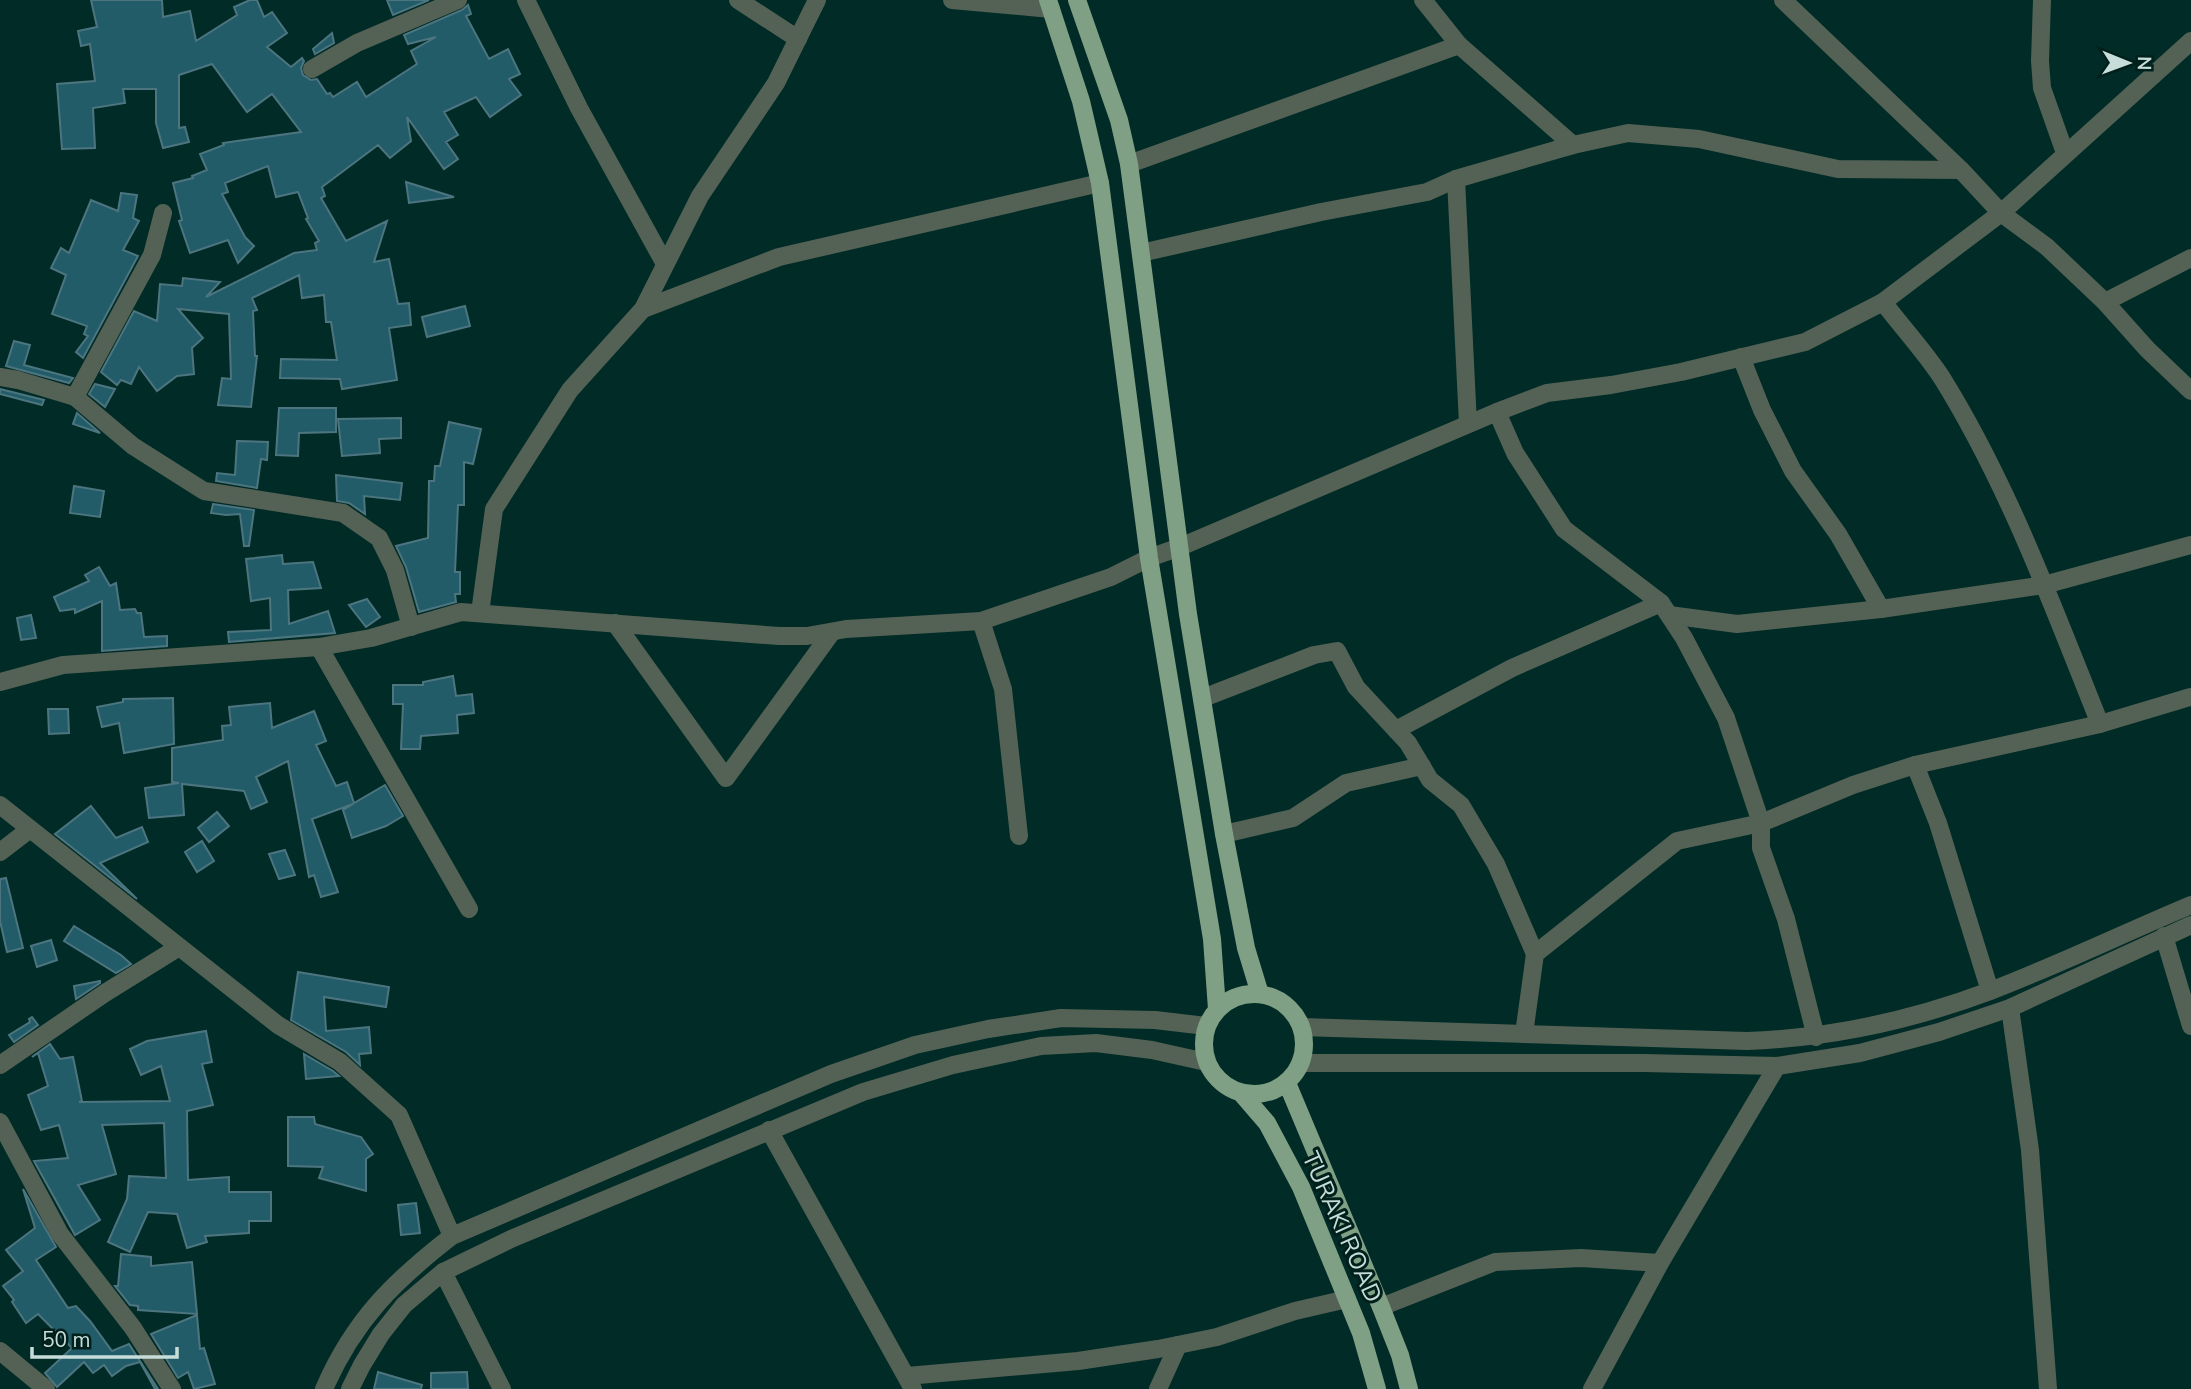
<svg xmlns="http://www.w3.org/2000/svg" width="2191" height="1389" viewBox="0 0 2191 1389" font-family="'Nunito Sans',sans-serif">
<style>
.building{fill:#235c69;stroke:#4c757f;stroke-width:2}
.lines{fill:none;stroke-linecap:round;stroke-linejoin:round}
.minor{stroke:#536255;stroke-width:18}
.major{stroke:#80a085;stroke-width:18}
.labels{text-anchor:middle;stroke-width:6;stroke-linejoin:round;paint-order:stroke}
.street-label{font-size:24px;fill:#c7ddd9;stroke:#00201c}
</style>
<rect width="100%" height="100%" fill="#002b26"/>
<g class="building">
<path d="M 91,0 L 162,0 L 163,17 L 190,11 L 196,41 L 237,15 L 234,7 L 250,0 L 257,0 L 264,17 L 272,12 L 287,33 L 267,47 L 291,67 L 302,58 L 304,61 L 301,68 L 303,75 L 311,80 L 317,79 L 327,94 L 330,93 L 333,97 L 357,82 L 366,97 L 417,64 L 411,51 L 436,37 L 408,44 L 404,35 L 462,10 L 468,5 L 471,14 L 466,16 L 489,59 L 508,49 L 520,74 L 509,79 L 521,95 L 490,117 L 476,97 L 444,112 L 458,135 L 446,142 L 458,159 L 444,169 L 407,117 L 411,141 L 390,158 L 378,145 L 322,187 L 325,196 L 321,198 L 346,241 L 387,221 L 374,262 L 389,259 L 398,304 L 409,303 L 411,325 L 389,328 L 397,380 L 342,389 L 340,379 L 280,378 L 281,359 L 337,360 L 331,322 L 326,322 L 324,295 L 302,298 L 299,275 L 252,298 L 257,310 L 253,311 L 255,356 L 257,356 L 251,407 L 218,405 L 222,378 L 231,379 L 229,314 L 178,309 L 203,338 L 192,348 L 194,374 L 177,376 L 157,391 L 139,367 L 131,384 L 121,380 L 117,385 L 101,372 L 134,311 L 157,321 L 160,284 L 182,286 L 183,278 L 220,282 L 206,297 L 294,253 L 317,250 L 315,243 L 319,241 L 306,219 L 308,218 L 298,192 L 276,197 L 268,166 L 225,183 L 228,192 L 222,194 L 245,237 L 254,246 L 238,263 L 228,240 L 190,253 L 179,221 L 182,220 L 173,183 L 193,178 L 192,176 L 207,170 L 200,154 L 224,145 L 223,143 L 301,132 L 272,94 L 247,112 L 212,64 L 179,75 L 179,128 L 185,127 L 189,142 L 163,148 L 156,123 L 156,89 L 123,89 L 125,103 L 93,108 L 95,148 L 62,149 L 57,84 L 95,81 L 90,44 L 81,46 L 78,31 L 97,27 Z"/>
<path d="M 387,0 L 429,0 L 393,15 Z"/>
<path d="M 332,33 L 334,43 L 315,54 L 313,49 Z"/>
<path d="M 406,182 L 454,197 L 409,203 Z"/>
<path d="M 121,193 L 137,195 L 133,218 L 139,221 L 123,250 L 138,256 L 83,358 L 76,352 L 88,336 L 84,334 L 87,326 L 52,314 L 66,275 L 51,268 L 61,248 L 69,253 L 91,200 L 118,211 Z"/>
<path d="M 465,306 L 470,326 L 427,337 L 422,317 Z"/>
<path d="M 14,341 L 30,345 L 24,365 L 73,378 L 69,383 L 6,366 Z"/>
<path d="M 95,384 L 115,389 L 105,407 L 89,394 Z"/>
<path d="M 0,389 L 44,400 L 42,405 L 0,394 Z"/>
<path d="M 279,408 L 336,408 L 336,432 L 299,433 L 298,456 L 276,455 Z"/>
<path d="M 77,413 L 100,433 L 73,424 Z"/>
<path d="M 401,418 L 401,438 L 379,439 L 380,453 L 342,456 L 338,419 Z"/>
<path d="M 449,422 L 481,429 L 473,464 L 464,462 L 464,505 L 458,505 L 455,572 L 460,572 L 460,594 L 455,594 L 456,602 L 419,612 L 406,567 L 396,546 L 428,538 L 429,481 L 434,481 L 435,466 L 440,466 Z"/>
<path d="M 237,441 L 268,442 L 267,460 L 261,459 L 257,488 L 216,481 L 217,473 L 235,475 Z"/>
<path d="M 336,475 L 402,483 L 400,500 L 364,496 L 365,514 L 349,503 L 337,501 Z"/>
<path d="M 74,486 L 104,491 L 100,517 L 70,513 Z"/>
<path d="M 213,504 L 254,510 L 249,546 L 244,546 L 240,514 L 226,515 L 211,513 Z"/>
<path d="M 282,555 L 283,564 L 313,562 L 321,588 L 288,590 L 289,624 L 328,611 L 335,633 L 229,642 L 228,632 L 271,630 L 270,598 L 251,601 L 246,559 Z"/>
<path d="M 99,567 L 110,586 L 116,583 L 120,610 L 135,609 L 137,613 L 141,613 L 144,637 L 167,636 L 167,646 L 102,651 L 102,601 L 75,613 L 75,609 L 60,611 L 54,597 L 89,581 L 85,575 Z"/>
<path d="M 367,599 L 380,617 L 366,627 L 349,605 Z"/>
<path d="M 31,615 L 36,638 L 21,640 L 17,618 Z"/>
<path d="M 453,676 L 456,696 L 472,694 L 474,713 L 457,715 L 458,733 L 421,736 L 420,749 L 401,749 L 403,704 L 393,704 L 393,685 L 423,685 L 423,682 Z"/>
<path d="M 173,698 L 174,744 L 124,753 L 119,723 L 102,727 L 97,707 L 123,702 L 123,699 Z"/>
<path d="M 270,703 L 272,728 L 314,711 L 326,741 L 316,745 L 336,786 L 347,782 L 354,803 L 385,785 L 403,816 L 386,826 L 352,838 L 343,810 L 353,804 L 312,819 L 338,892 L 321,897 L 314,875 L 309,877 L 288,761 L 256,777 L 267,802 L 251,809 L 244,791 L 182,784 L 184,815 L 149,818 L 145,788 L 179,783 L 172,782 L 172,748 L 223,740 L 222,726 L 231,725 L 229,707 Z"/>
<path d="M 48,709 L 68,709 L 69,733 L 49,734 Z"/>
<path d="M 91,806 L 116,838 L 142,827 L 148,842 L 100,863 L 137,899 L 55,834 Z"/>
<path d="M 217,812 L 229,826 L 209,842 L 198,828 Z"/>
<path d="M 202,841 L 214,861 L 197,872 L 185,852 Z"/>
<path d="M 285,850 L 295,875 L 279,879 L 269,854 Z"/>
<path d="M 6,878 L 23,948 L 7,952 L 0,921 L 0,879 Z"/>
<path d="M 74,926 L 121,955 L 131,964 L 116,973 L 64,941 Z"/>
<path d="M 51,940 L 57,960 L 37,967 L 31,946 Z"/>
<path d="M 298,972 L 389,987 L 386,1007 L 324,997 L 326,1031 L 369,1027 L 371,1053 L 359,1054 L 360,1065 L 346,1052 L 291,1020 Z"/>
<path d="M 100,981 L 100,983 L 76,999 L 74,986 Z"/>
<path d="M 32,1017 L 38,1025 L 14,1042 L 9,1035 L 30,1022 L 29,1019 Z"/>
<path d="M 206,1031 L 212,1062 L 202,1064 L 213,1105 L 187,1111 L 188,1180 L 229,1177 L 229,1192 L 271,1192 L 271,1221 L 249,1221 L 249,1233 L 205,1236 L 207,1242 L 187,1248 L 177,1214 L 148,1212 L 130,1252 L 108,1242 L 127,1199 L 129,1176 L 166,1178 L 164,1123 L 102,1125 L 116,1174 L 78,1185 L 100,1220 L 75,1235 L 34,1161 L 68,1158 L 59,1125 L 41,1130 L 28,1095 L 48,1086 L 38,1053 L 32,1057 L 50,1044 L 60,1059 L 73,1057 L 82,1101 L 79,1102 L 170,1101 L 161,1066 L 141,1075 L 130,1049 L 147,1041 Z"/>
<path d="M 304,1054 L 333,1071 L 339,1076 L 306,1079 Z"/>
<path d="M 288,1117 L 314,1117 L 315,1124 L 361,1137 L 373,1154 L 366,1159 L 366,1191 L 319,1178 L 323,1167 L 288,1166 Z"/>
<path d="M 23,1189 L 56,1247 L 36,1260 L 68,1308 L 76,1306 L 90,1321 L 112,1351 L 129,1344 L 158,1389 L 155,1389 L 140,1362 L 126,1366 L 112,1376 L 104,1365 L 93,1373 L 84,1362 L 57,1387 L 45,1373 L 72,1348 L 38,1314 L 26,1323 L 12,1302 L 14,1300 L 3,1286 L 23,1271 L 6,1250 L 35,1228 Z"/>
<path d="M 416,1203 L 420,1233 L 401,1235 L 398,1205 Z"/>
<path d="M 121,1254 L 151,1257 L 151,1266 L 192,1262 L 197,1314 L 138,1310 L 138,1306 L 130,1305 L 115,1286 L 118,1286 Z"/>
<path d="M 197,1315 L 200,1349 L 204,1348 L 215,1384 L 194,1389 L 188,1372 L 178,1378 L 151,1334 Z"/>
<path d="M 378,1372 L 422,1385 L 421,1389 L 374,1389 Z"/>
<path d="M 467,1372 L 468,1389 L 431,1389 L 431,1373 Z"/>
</g>
<g class="lines">
<g class="minor">
<path d="M 526,0 L 579,108 L 665,264"/>
<path d="M 738,0 L 798,39"/>
<path d="M 952,0 L 1051,9"/>
<path d="M 1423,0 L 1459,45 L 1573,145"/>
<path d="M 1783,0 L 1961,170 L 2001,213 L 2047,247 L 2105,302 L 2147,349 L 2191,391"/>
<path d="M 2042,0 L 2040,61 L 2042,88 L 2065,153"/>
<path d="M 312,69 L 357,43 L 458,0"/>
<path d="M 1129,164 L 1459,45"/>
<path d="M 1456,179 L 1468,424"/>
<path d="M 1141,253 L 1321,212 L 1427,192 L 1456,179 L 1573,145 L 1628,133 L 1699,139 L 1838,169 L 1961,170"/>
<path d="M 1883,302 C 1902,327 1925,352 1942,378 C 2009,486 2053,607 2100,724"/>
<path d="M 2105,302 L 2191,258"/>
<path d="M 643,309 L 779,257 L 1100,183"/>
<path d="M 1741,357 L 1762,410 L 1793,471 L 1838,534 L 1881,609"/>
<path d="M 0,377 L 18,380 L 75,397 L 133,446 L 204,491 L 343,513 L 379,538 L 395,570 L 411,627"/>
<path d="M 75,397 L 152,255 L 163,213"/>
<path d="M 1497,412 L 1515,453 L 1564,529 L 1661,603 L 1684,638 L 1726,718 L 1761,823 L 1761,848 L 1786,919 L 1816,1037"/>
<path d="M 480,613 L 494,509 L 570,390 L 643,309 L 700,196 L 776,83 L 817,0"/>
<path d="M 1669,615 L 1737,624 L 1881,609 L 2044,585 L 2191,545"/>
<path d="M 981,621 L 1003,689 L 1019,836"/>
<path d="M 615,623 L 726,778 L 832,632"/>
<path d="M 319,647 L 469,909"/>
<path d="M 0,682 L 63,665 L 319,647 L 371,638 L 461,612 L 779,636 L 807,636 L 846,629 L 981,621 L 1111,577 L 1149,558 L 1180,547 L 1497,412 L 1547,393 L 1611,385 L 1681,372 L 1805,342 L 1883,302 L 2001,213 L 2191,41"/>
<path d="M 1203,698 L 1314,655 L 1337,651 L 1356,687 L 1408,743 L 1430,780 L 1461,805 L 1496,864 L 1535,954"/>
<path d="M 1396,730 L 1512,668 L 1661,603"/>
<path d="M 1915,765 L 1938,823 L 1990,991"/>
<path d="M 0,805 L 278,1025 L 340,1062 L 399,1115 L 452,1236"/>
<path d="M 1224,834 L 1293,818 L 1346,783 L 1422,766"/>
<path d="M 0,852 L 30,829"/>
<path d="M 2164,936 L 2191,1026"/>
<path d="M 2010,1008 L 2030,1150 L 2048,1389"/>
<path d="M 1301,1027 L 1747,1041 C 1829,1038 1913,1020 1990,991 C 2058,965 2124,933 2191,905"/>
<path d="M 1524,1034 L 1535,954 L 1677,841 L 1761,823 L 1853,785 L 1915,765 L 2100,724 L 2190,697"/>
<path d="M 1300,1063 L 1644,1063 L 1777,1066 L 1860,1053 L 1939,1032 L 2010,1008 L 2191,925"/>
<path d="M 0,1065 L 105,993 L 179,947"/>
<path d="M 0,1122 L 60,1234 L 133,1328 L 172,1389"/>
<path d="M 769,1130 L 913,1389"/>
<path d="M 443,1272 L 502,1389"/>
<path d="M 1381,1307 L 1495,1262 L 1581,1258 L 1660,1263"/>
<path d="M 0,1351 L 46,1389"/>
<path d="M 907,1376 L 1078,1361 L 1158,1349 L 1217,1337 L 1295,1311 L 1347,1299"/>
<path d="M 324,1389 C 354,1320 394,1281 452,1236 L 831,1074 L 915,1045 L 988,1029 L 1061,1018 L 1155,1020 L 1206,1026"/>
<path d="M 350,1389 L 362,1365 L 381,1334 L 404,1305 L 443,1272 L 511,1239 L 863,1092 L 953,1065 L 1041,1046 L 1096,1043 L 1152,1050 L 1206,1062"/>
<path d="M 1158,1389 L 1178,1345"/>
<path d="M 1592,1389 L 1660,1263 L 1777,1066"/>
</g>
<g class="major">
<path d="M 1048,0 L 1081,101 L 1100,183 L 1149,558 L 1212,939 L 1217,1009"/>
<path d="M 1077,0 L 1119,120 L 1129,164 L 1188,614 L 1224,834 L 1246,948 L 1260,994"/>
<circle cx="1254" cy="1044" r="50"/>
<path d="M 1287,1083 L 1381,1307 L 1400,1355 L 1409,1389"/>
<path d="M 1242,1094 L 1267,1123 L 1301,1187 L 1361,1333 L 1377,1389"/>
</g>
</g>
<g class="labels">
<g class="street-label">
<text transform="translate(1342 1227) rotate(66)" y="8">TURAKI ROAD</text>
</g>
</g>
<g transform="translate(2128 63) rotate(91)" stroke="#00201c" stroke-width="5" paint-order="stroke">
<path d="M0-5L12 26L0 18L-12 26Z" fill="#c7ddd9"/>
<text y="-10" font-size="19" font-weight="bold" text-anchor="middle" fill="#c7ddd9">N</text>
</g>
<path d="M32 1347v10h145v-10" fill="none" stroke="#c7ddd9" stroke-width="3.5"/>
<text x="42" y="1347" font-size="21" fill="#c7ddd9" stroke="#00201c" stroke-width="5" paint-order="stroke">50 m</text>
</svg>
